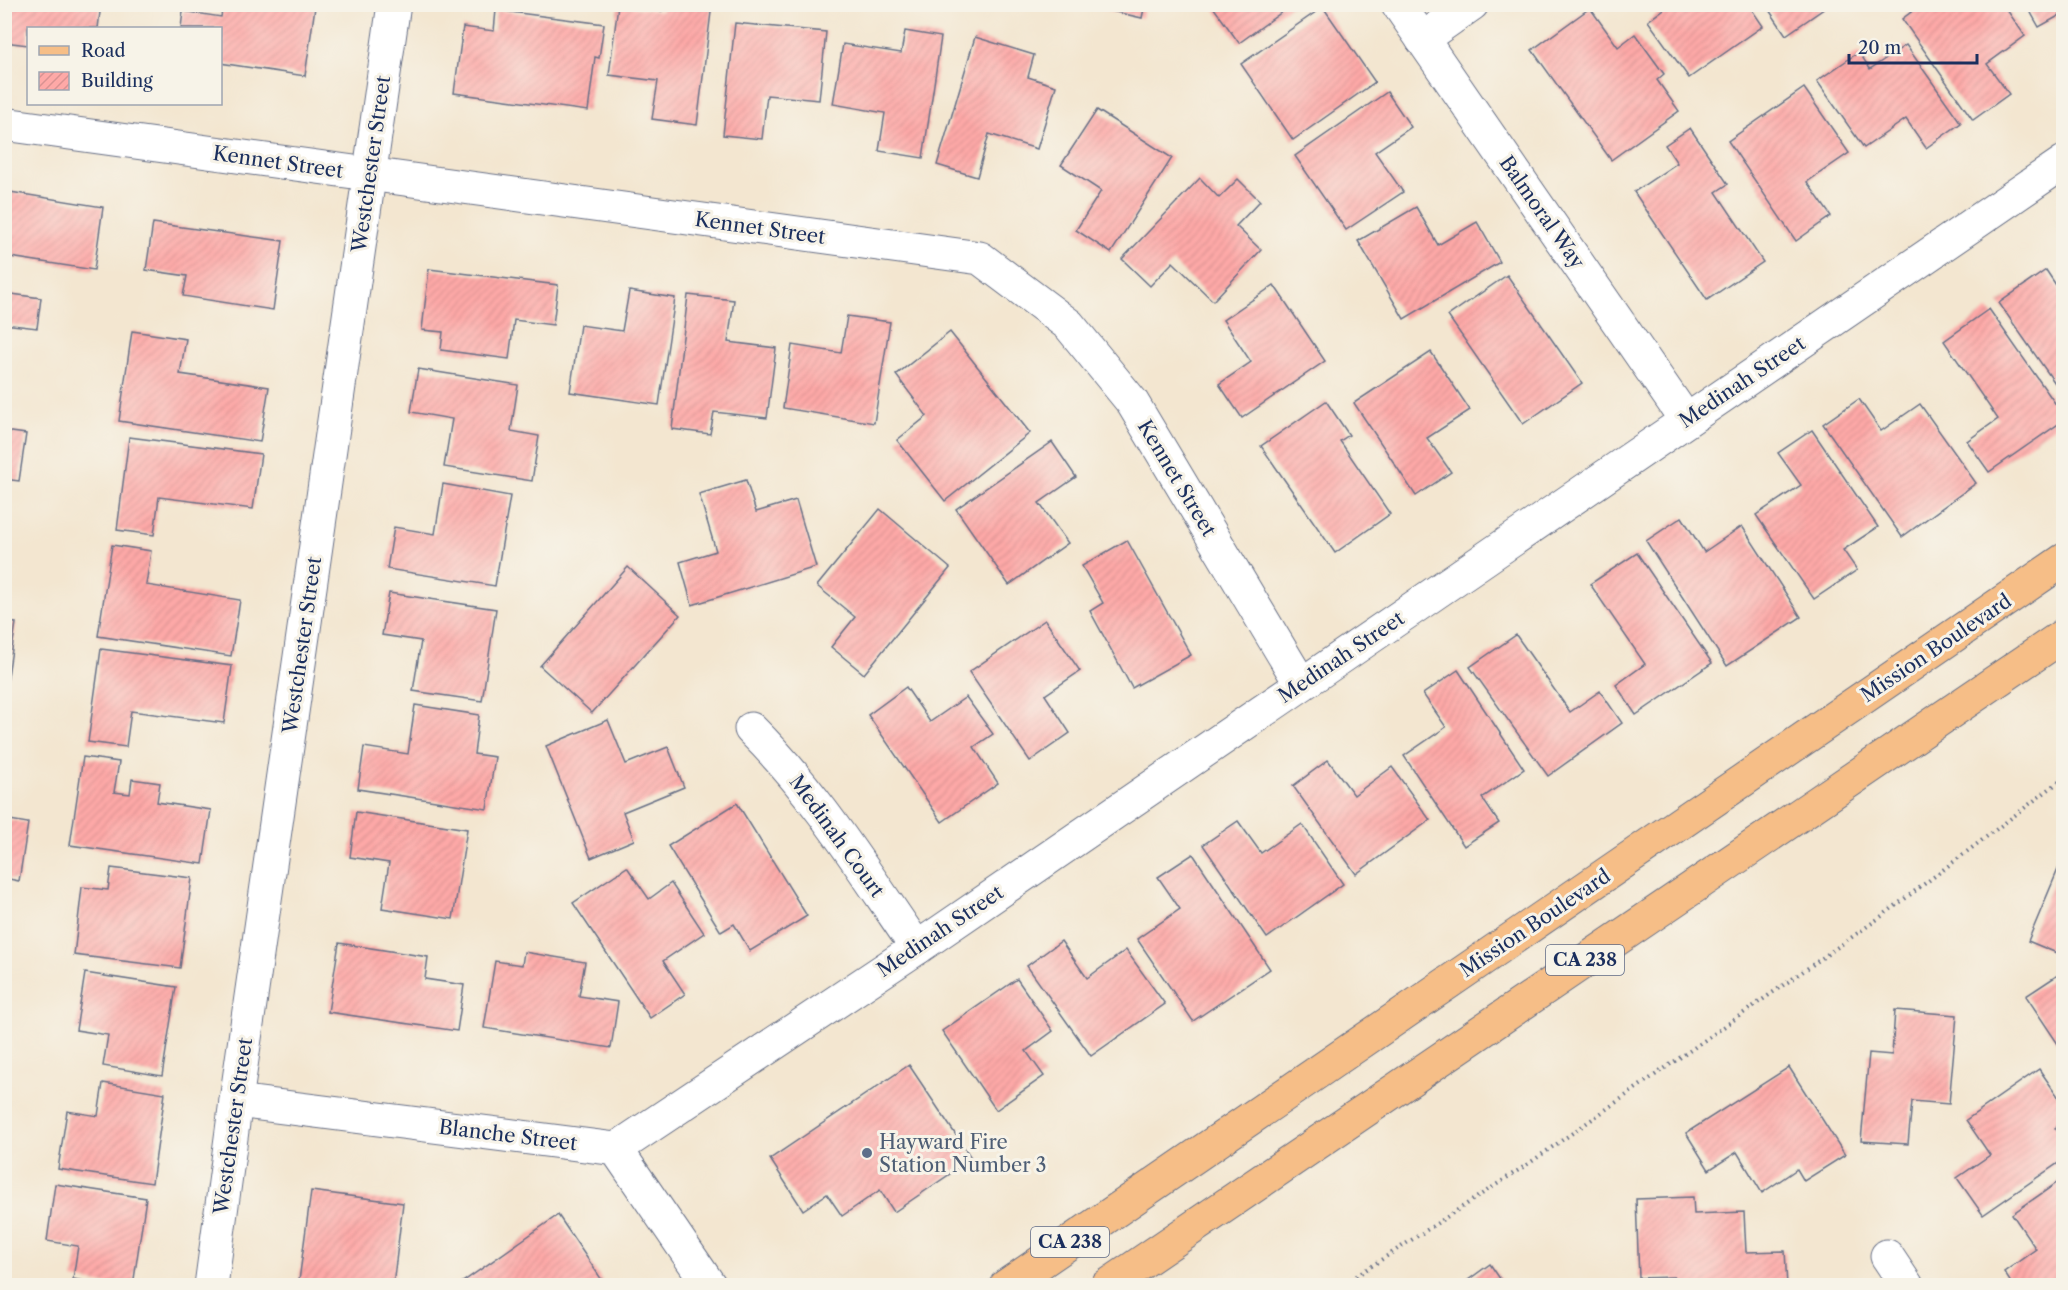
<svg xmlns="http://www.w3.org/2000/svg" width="2068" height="1290" viewBox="0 0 2068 1290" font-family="'Libre Caslon Text',serif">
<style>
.building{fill:url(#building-hatch)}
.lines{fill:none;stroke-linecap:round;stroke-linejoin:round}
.minor-casing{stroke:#676f86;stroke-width:35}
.major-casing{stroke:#676f86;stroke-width:35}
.path{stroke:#676f86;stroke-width:4;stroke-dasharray:1.5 4.5;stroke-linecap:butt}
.minor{stroke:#fff;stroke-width:33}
.major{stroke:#f6be87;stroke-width:33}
.service-dot{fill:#5c6f8a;stroke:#f7f3e8;stroke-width:2}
.labels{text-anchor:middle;stroke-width:6;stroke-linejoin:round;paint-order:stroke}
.shield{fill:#f7f3e8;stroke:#5d6a87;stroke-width:1.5}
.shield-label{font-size:18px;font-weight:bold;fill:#1b2f5e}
.street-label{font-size:20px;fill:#1b2f5e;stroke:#f7f3e8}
.service-label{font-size:20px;fill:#4e5e75;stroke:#f7f3e8;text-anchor:start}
</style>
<defs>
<pattern id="building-hatch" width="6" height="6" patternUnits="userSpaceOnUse" patternTransform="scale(1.5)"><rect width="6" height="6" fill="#fea9a7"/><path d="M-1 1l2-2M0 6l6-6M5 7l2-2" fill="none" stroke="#d99292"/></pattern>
</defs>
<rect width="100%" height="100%" fill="#f7f3e8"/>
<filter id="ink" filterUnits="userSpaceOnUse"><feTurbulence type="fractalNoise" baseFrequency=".0167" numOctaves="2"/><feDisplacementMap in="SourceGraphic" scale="12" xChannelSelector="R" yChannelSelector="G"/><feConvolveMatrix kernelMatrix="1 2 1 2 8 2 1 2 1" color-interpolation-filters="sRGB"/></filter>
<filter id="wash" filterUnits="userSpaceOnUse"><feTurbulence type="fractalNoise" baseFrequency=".008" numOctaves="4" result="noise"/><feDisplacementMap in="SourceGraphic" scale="24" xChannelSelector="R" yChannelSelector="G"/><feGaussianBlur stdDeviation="1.35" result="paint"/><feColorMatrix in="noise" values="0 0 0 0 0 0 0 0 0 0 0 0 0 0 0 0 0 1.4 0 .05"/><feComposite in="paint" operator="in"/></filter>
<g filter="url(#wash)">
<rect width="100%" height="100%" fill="#f3e6d0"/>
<g id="blocks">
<g class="building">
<path d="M 4,4 L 101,4 L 98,28 L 28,28 L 28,45 L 4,42 Z"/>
<path d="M 223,4 L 297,4 L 315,7 L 305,76 L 220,63 L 220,28 L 181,28 L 183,11 L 221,17 Z"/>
<path d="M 663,4 L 712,4 L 697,125 L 652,119 L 658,81 L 609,75 L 618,5 L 662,11 Z"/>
<path d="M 1081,4 L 1145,4 L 1142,18 Z"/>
<path d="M 1211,4 L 1293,4 L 1239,43 Z"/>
<path d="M 1671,4 L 1748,4 L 1763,26 L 1689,78 L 1648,21 Z"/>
<path d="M 1765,4 L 1822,4 L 1825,8 L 1786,35 Z"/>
<path d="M 1922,4 L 2003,4 L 2025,36 L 1987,64 L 2009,94 L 1973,120 L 1902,19 Z"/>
<path d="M 2026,4 L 2064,4 L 2064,13 L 2039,27 Z"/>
<path d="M 1323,7 L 1375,82 L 1293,140 L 1241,64 Z"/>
<path d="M 1590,8 L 1618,47 L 1635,34 L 1664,74 L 1657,80 L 1679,111 L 1611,160 L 1532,50 Z"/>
<path d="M 496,10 L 604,24 L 599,58 L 595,57 L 588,111 L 454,93 L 463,27 L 494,31 Z"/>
<path d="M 735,23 L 826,32 L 819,100 L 767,95 L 762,139 L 723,135 Z"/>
<path d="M 905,31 L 941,37 L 923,158 L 879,151 L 885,113 L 833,104 L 843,44 L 901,53 Z"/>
<path d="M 975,37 L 1034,55 L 1028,77 L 1056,86 L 1037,149 L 989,134 L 977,177 L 937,165 Z"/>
<path d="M 1906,45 L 1961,123 L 1926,148 L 1906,119 L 1864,148 L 1817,81 L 1859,52 L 1870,69 Z"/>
<path d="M 1804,88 L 1849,153 L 1807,182 L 1831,216 L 1796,241 L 1728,141 Z"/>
<path d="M 1387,92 L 1411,127 L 1375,152 L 1403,192 L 1346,230 L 1295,156 Z"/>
<path d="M 1097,110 L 1172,158 L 1111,253 L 1076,230 L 1101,191 L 1061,165 Z"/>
<path d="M 1690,128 L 1728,184 L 1716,192 L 1763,262 L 1707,300 L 1634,192 L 1677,163 L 1665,145 Z"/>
<path d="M 1200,178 L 1219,198 L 1238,179 L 1260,201 L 1236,226 L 1261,250 L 1213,301 L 1173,262 L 1150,286 L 1122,259 Z"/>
<path d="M 4,191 L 103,207 L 94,270 L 4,256 Z"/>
<path d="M 1416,207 L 1438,245 L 1477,222 L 1500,262 L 1404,319 L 1358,241 Z"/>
<path d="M 153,223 L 283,241 L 273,310 L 183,296 L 187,276 L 146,270 Z"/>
<path d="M 429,269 L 558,285 L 553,325 L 514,320 L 509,359 L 441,350 L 443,332 L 422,330 Z"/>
<path d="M 2046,270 L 2064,297 L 2064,396 L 1999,303 Z"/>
<path d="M 1507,275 L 1582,383 L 1523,424 L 1448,316 Z"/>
<path d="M 1274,285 L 1325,361 L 1242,418 L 1219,384 L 1251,362 L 1223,320 Z"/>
<path d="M 629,291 L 675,298 L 659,405 L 570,392 L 580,325 L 622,331 Z"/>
<path d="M 4,293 L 41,298 L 37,328 L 4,324 Z"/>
<path d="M 688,295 L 734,300 L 728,342 L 776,348 L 767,418 L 714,412 L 710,434 L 672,429 Z"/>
<path d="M 1989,309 L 2064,416 L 2064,420 L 1989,472 L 1967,441 L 1998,419 L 1944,341 Z"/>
<path d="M 847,316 L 890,322 L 874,423 L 783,408 L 792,345 L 841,353 Z"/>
<path d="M 132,331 L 186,339 L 180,374 L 269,387 L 260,442 L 119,421 Z"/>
<path d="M 950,332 L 1030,433 L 945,501 L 897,440 L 927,416 L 896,375 Z"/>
<path d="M 1431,352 L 1470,410 L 1427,438 L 1451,472 L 1416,496 L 1354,403 Z"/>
<path d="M 418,369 L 518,385 L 511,431 L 539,436 L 532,481 L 444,467 L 452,419 L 411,412 Z"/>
<path d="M 1859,399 L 1881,431 L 1920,404 L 1976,483 L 1902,537 L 1823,424 Z"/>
<path d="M 1326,401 L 1349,435 L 1340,441 L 1390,514 L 1335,553 L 1261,446 Z"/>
<path d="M 1812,430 L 1878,527 L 1843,550 L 1857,570 L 1814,599 L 1756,515 L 1801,485 L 1778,453 Z"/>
<path d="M 4,431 L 26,434 L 19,481 L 4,479 Z"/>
<path d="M 129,437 L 261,454 L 253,509 L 159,497 L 154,535 L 117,530 Z"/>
<path d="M 1052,442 L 1076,477 L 1039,503 L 1068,543 L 1009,585 L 956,509 Z"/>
<path d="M 746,480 L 756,512 L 796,500 L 816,567 L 692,605 L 680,562 L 716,551 L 699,494 Z"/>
<path d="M 443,484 L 510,496 L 495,586 L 387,569 L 394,527 L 435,534 Z"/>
<path d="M 880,509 L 950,568 L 864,674 L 831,647 L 855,617 L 817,586 Z"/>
<path d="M 1682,517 L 1704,552 L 1742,526 L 1801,617 L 1727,666 L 1646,541 Z"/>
<path d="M 1127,540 L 1191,655 L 1132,688 L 1090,611 L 1103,603 L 1082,566 Z"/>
<path d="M 112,545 L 151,551 L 146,585 L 240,600 L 231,656 L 98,636 Z"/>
<path d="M 1637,553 L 1712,663 L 1636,715 L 1616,685 L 1645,664 L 1590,584 Z"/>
<path d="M 628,567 L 680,615 L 592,713 L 540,666 Z"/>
<path d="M 389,593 L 496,609 L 482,701 L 413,691 L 421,641 L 382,635 Z"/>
<path d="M 1045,620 L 1080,671 L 1045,695 L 1070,733 L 1030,761 L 969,672 Z"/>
<path d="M 4,622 L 16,623 L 6,689 L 4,688 Z"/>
<path d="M 1516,635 L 1570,712 L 1600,691 L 1622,723 L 1548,776 L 1470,667 Z"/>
<path d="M 101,649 L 232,666 L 224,723 L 131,711 L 126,747 L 88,742 Z"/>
<path d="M 1458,670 L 1524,769 L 1482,798 L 1499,823 L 1464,846 L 1404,756 L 1446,727 L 1423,694 Z"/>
<path d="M 906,687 L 930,722 L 966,697 L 993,734 L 974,747 L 998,783 L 942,822 L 868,715 Z"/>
<path d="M 415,705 L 479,715 L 474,754 L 495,757 L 487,809 L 358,789 L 364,747 L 408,754 Z"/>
<path d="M 608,720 L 626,764 L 668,747 L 684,787 L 623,812 L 634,840 L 591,858 L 546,746 Z"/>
<path d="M 83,757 L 119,762 L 114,792 L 130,794 L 132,779 L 160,783 L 157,802 L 211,810 L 203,864 L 70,845 Z"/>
<path d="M 1328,760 L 1354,795 L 1392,767 L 1430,820 L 1356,874 L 1293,786 Z"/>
<path d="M 737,803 L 807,916 L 750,951 L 734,924 L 721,932 L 668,846 Z"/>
<path d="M 356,812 L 467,829 L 453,919 L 382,908 L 389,863 L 350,857 Z"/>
<path d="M 4,819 L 28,823 L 19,881 L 4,878 Z"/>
<path d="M 1238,821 L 1261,853 L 1302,824 L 1343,884 L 1267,938 L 1203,845 Z"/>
<path d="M 1193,854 L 1270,969 L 1193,1021 L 1137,939 L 1180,909 L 1158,877 Z"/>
<path d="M 627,867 L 649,899 L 671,883 L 704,933 L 663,961 L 685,994 L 650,1018 L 573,903 Z"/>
<path d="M 2059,867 L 2064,869 L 2064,956 L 2028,941 Z"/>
<path d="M 111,868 L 192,878 L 180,968 L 74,955 L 82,887 L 108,890 Z"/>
<path d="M 1061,941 L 1087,978 L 1126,950 L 1165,1004 L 1091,1056 L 1027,966 Z"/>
<path d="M 339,943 L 428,957 L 425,979 L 464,985 L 457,1031 L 328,1012 Z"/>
<path d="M 524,952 L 585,962 L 579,996 L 618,1002 L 611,1048 L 484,1028 L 495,961 L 522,965 Z"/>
<path d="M 2064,971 L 2064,1053 L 2026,996 Z"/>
<path d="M 85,973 L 176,987 L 162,1076 L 103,1066 L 108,1035 L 76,1030 Z"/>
<path d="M 1017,979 L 1053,1031 L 1026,1051 L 1044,1076 L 996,1110 L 942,1031 Z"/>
<path d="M 1895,1010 L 1957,1015 L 1949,1104 L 1912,1101 L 1908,1144 L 1861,1141 L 1869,1053 L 1892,1055 Z"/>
<path d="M 909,1065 L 972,1159 L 894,1212 L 880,1190 L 842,1216 L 827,1194 L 803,1210 L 770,1159 Z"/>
<path d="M 1789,1067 L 1845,1155 L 1804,1181 L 1797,1169 L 1762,1193 L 1737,1152 L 1709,1170 L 1686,1133 Z"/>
<path d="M 2039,1069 L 2064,1105 L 2064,1122 L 2055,1128 L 2064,1139 L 2064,1159 L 1983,1215 L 1957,1178 L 1990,1155 L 1966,1120 Z"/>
<path d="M 103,1083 L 165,1093 L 152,1183 L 58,1169 L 67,1111 L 98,1116 Z"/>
<path d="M 2064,1178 L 2064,1284 L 2061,1286 L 2013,1286 L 2004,1272 L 2036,1249 L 2012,1214 Z"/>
<path d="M 55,1184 L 146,1198 L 133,1286 L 115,1286 L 73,1279 L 78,1246 L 47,1241 Z"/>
<path d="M 311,1191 L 403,1203 L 393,1286 L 332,1286 L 299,1281 Z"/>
<path d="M 1693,1197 L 1694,1214 L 1744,1212 L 1746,1252 L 1785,1251 L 1787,1286 L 1674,1286 L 1674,1277 L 1639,1278 L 1636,1199 Z"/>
<path d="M 558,1215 L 606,1286 L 457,1286 Z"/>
<path d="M 1490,1264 L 1505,1286 L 1460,1286 Z"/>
</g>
</g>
</g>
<g filter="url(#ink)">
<use href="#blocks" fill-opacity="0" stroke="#676f86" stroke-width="1.5"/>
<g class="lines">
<g class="minor-casing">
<g id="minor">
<path d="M 1398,4 L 1686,420"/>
<path d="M 1422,39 L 1472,4"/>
<path d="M 4,124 L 980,258 L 1069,325 L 1132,402 L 1301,684"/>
<path d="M 751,729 C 816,793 865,873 917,948"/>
<path d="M 236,1101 L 616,1149 L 710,1286"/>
<path d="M 616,1149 L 917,948 L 2064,162"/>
<path d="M 1887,1256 L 1907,1286"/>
<path d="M 211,1286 L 236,1101 L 394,4"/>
</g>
</g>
<g class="major-casing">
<g id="major">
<path d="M 1006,1286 L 2064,560"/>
<path d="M 1107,1286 L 2064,635"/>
</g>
</g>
<path class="path" d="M 1341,1286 L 1531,1162 L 1882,916 L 2064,778"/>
<use href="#minor" class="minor"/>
<use href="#major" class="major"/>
</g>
</g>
<circle class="service-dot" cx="867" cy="1153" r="6"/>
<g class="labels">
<g class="shield">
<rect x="1546" y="945" width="78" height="30" rx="4.5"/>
<rect x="1031" y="1227" width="78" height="30" rx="4.5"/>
</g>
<g class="shield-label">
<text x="1585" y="966">CA 238</text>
<text x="1070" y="1248">CA 238</text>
</g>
<g class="street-label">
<text transform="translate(278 162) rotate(8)" y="7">Kennet Street</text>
<text transform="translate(371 164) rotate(-82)" y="7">Westchester Street</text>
<text transform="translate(1542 212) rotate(55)" y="7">Balmoral Way</text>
<text transform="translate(760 228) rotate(8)" y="7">Kennet Street</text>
<text transform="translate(1742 382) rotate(-34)" y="7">Medinah Street</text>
<text transform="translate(1177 478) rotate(59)" y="7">Kennet Street</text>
<text transform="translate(302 645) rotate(-82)" y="7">Westchester Street</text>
<text transform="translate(1936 648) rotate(-34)" y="7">Mission Boulevard</text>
<text transform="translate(1341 657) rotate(-34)" y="7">Medinah Street</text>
<text transform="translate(837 836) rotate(54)" y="7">Medinah Court</text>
<text transform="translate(1535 923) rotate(-34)" y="7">Mission Boulevard</text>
<text transform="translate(940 931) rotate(-34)" y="7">Medinah Street</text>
<text transform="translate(233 1126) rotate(-82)" y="7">Westchester Street</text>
<text transform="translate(508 1135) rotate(7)" y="7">Blanche Street</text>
</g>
<g class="service-label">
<text x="879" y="1149">Hayward Fire<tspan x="879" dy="23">Station Number 3</tspan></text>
</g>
</g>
<rect width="2068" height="1290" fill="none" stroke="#f7f3e8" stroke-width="24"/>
<rect x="27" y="27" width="195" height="78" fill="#f7f3e8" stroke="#9fa5b1" stroke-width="1.5"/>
<rect x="39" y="46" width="30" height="9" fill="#f6be87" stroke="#9fa5b1" stroke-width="1.5"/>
<text x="81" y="57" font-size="18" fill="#1b2f5e">Road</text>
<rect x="39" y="72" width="30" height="18" fill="url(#building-hatch)" stroke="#9fa5b1" stroke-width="1.5"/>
<text x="81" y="87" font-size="18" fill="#1b2f5e">Building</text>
<path d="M1849 54v9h128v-9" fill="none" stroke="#1b2f5e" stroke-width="3"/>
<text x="1858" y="54" font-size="18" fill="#1b2f5e" stroke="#f7f3e8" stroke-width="4.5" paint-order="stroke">20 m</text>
</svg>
